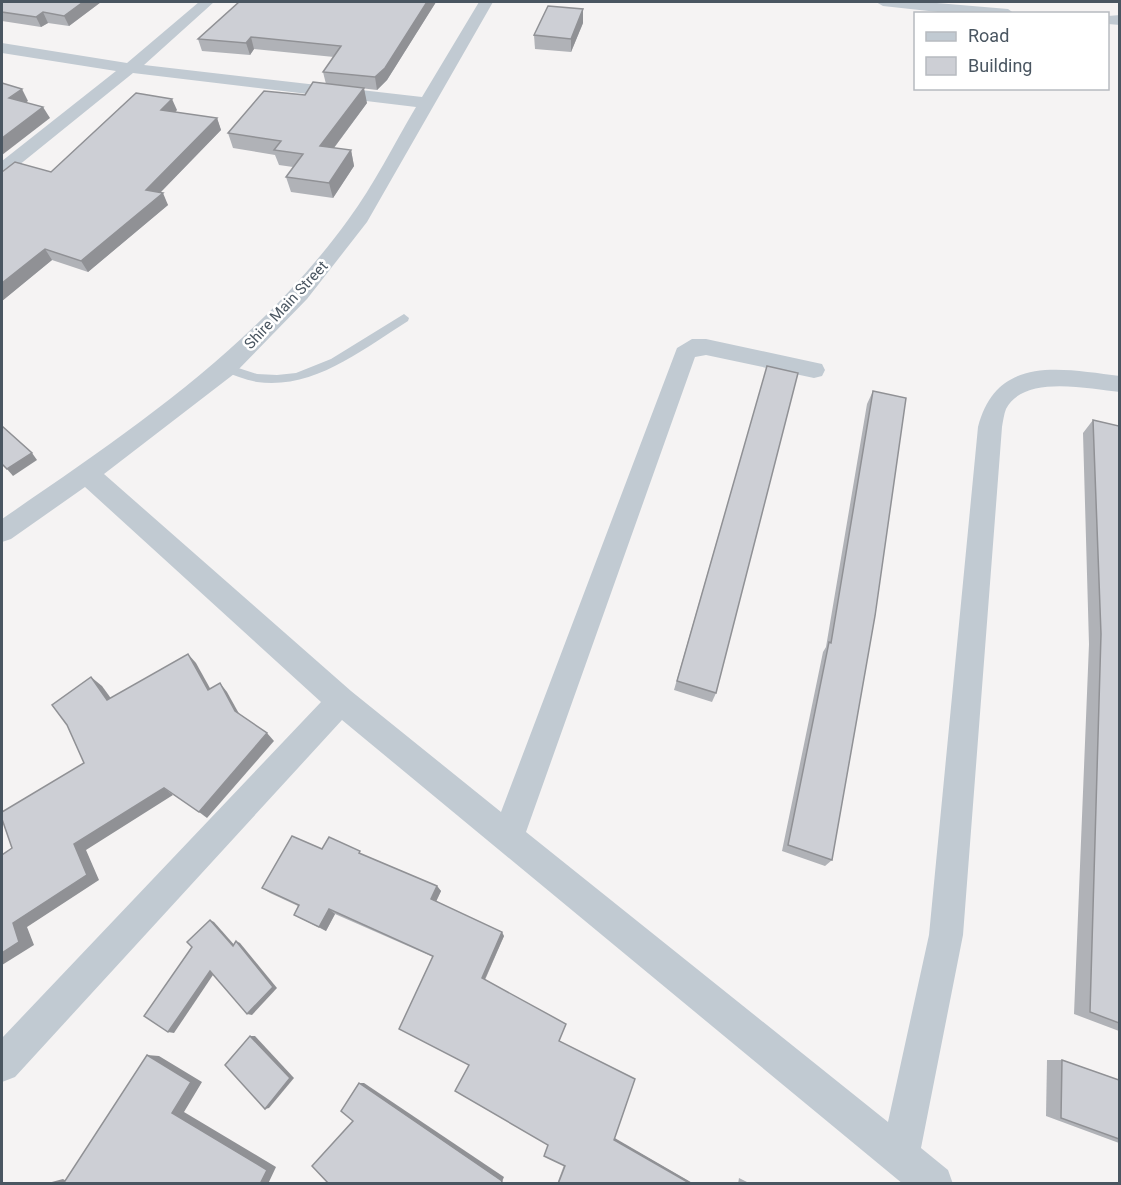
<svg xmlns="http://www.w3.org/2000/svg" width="1121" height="1185" viewBox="0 0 1121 1185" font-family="Roboto,sans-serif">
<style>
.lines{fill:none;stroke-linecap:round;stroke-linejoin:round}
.service{fill:#c1cad2;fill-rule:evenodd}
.minor{fill:#c1cad2;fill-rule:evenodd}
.wall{fill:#b0b2b7}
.shaded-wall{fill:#909195}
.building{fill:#cdcfd5;stroke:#909195;stroke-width:1.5}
.labels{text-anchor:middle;stroke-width:5;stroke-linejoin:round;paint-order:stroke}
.far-street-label{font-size:15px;fill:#4a5661;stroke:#fff}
</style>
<rect width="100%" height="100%" fill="#f5f3f3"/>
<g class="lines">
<path class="service" d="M 404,314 L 409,318 L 408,321 C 363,349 314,390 257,382 C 245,380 234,375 222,371 L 220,368 L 226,364 L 257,374 L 277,375 L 296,373 L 331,359 Z"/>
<g class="minor">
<path d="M 199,2 L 214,2 L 144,65 L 422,97 L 479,2 L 493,2 L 367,222 L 307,299 L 234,374 L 104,474 L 351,691 L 501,812 L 677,348 L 692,339 L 706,339 L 822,364 L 825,370 L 822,376 L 814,378 L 706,355 L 695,357 L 526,832 L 888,1122 L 929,935 L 978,427 C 997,354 1061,369 1120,376 L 1120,392 C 1088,389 1024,374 1006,409 C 1004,414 1003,421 1002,427 L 963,935 L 921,1148 L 948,1170 L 953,1184 L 903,1184 L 342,720 L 15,1077 L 2,1082 L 2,1038 L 321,702 L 85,487 L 11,539 L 2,542 L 2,519 C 129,432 256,347 348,220 C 374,185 394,144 416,107 L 133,73 L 8,174 L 2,175 L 2,161 L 116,71 L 2,53 L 2,43 L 127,63 Z"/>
<path d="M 876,2 L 925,2 L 1008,9 L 1015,14 L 956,14 L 883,6 Z"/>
<path d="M 1120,15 L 1120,25 L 1108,24 L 1108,16 Z"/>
</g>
</g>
<g class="wall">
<path d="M 2,2 L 101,2 L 69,26 L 48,23 L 41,27 L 2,21 Z"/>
<path d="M 436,2 L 387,80 L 377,90 L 326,84 L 323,72 L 334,57 L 254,49 L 250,55 L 202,51 L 198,39 Z"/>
<path d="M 583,9 L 583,23 L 571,52 L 535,49 L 534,35 Z"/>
<path d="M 367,103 L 334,148 L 351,150 L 354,166 L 333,198 L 291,192 L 286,177 L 293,167 L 279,165 L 275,155 L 233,148 L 228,133 Z"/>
<path d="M 177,110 L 175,112 L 217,118 L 221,130 L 160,193 L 168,205 L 88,272 L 52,260 L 2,301 L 51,172 Z"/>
<path d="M 767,366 L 716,693 L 712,702 L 674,690 Z"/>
<path d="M 873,391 L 832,860 L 825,866 L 782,851 L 823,652 L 826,647 L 867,404 Z"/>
<path d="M 1093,420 L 1119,426 L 1119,1031 L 1074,1014 L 1089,644 L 1083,433 Z"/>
<path d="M 322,849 L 364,855 L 437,886 L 441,891 L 436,901 L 504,936 L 485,980 L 559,1042 L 615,1139 L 694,1184 L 557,1184 L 564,1165 L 544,1156 L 548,1145 L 469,1065 L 433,957 L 335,914 L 326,931 L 294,915 L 298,906 L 270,893 L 262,888 Z"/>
<path d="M 1047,1060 L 1062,1060 L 1119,1080 L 1119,1143 L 1046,1116 Z"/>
<path d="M 739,1178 L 751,1184 L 738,1184 Z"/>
</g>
<g class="shaded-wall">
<path d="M 83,2 L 101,2 L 69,26 L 64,16 Z"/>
<path d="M 427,2 L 436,2 L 387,80 L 377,90 L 375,77 Z"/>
<path d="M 583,9 L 583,23 L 571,52 L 571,39 Z"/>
<path d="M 43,12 L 48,23 L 41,27 L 36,17 Z"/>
<path d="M 251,37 L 254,49 L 250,55 L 246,43 Z"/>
<path d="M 364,88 L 367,103 L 324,161 L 320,146 Z"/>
<path d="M 22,89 L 28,101 L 16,110 L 9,98 Z"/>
<path d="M 172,99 L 177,110 L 166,122 L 161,110 Z"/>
<path d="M 43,107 L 50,118 L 2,155 L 2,138 Z"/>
<path d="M 217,118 L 221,130 L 152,201 L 146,190 Z"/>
<path d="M 351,150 L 354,166 L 333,198 L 329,183 Z"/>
<path d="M 163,193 L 168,205 L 88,272 L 81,261 Z"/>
<path d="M 45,249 L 52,260 L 2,301 L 2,283 Z"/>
<path d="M 32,453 L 37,460 L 13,476 L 7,469 Z"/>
<path d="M 188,654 L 196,663 L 216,699 L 208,690 Z"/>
<path d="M 91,677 L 102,686 L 118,708 L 107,700 Z"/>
<path d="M 220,683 L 227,692 L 242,719 L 235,711 Z"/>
<path d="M 267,733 L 274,741 L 207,818 L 199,812 Z"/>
<path d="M 164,788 L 173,795 L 86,850 L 99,880 L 27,927 L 34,945 L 2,965 L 2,953 L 13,923 L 74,844 Z"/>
<path d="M 437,886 L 441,891 L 435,904 L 431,899 Z"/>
<path d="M 329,909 L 335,914 L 326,931 L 319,927 Z"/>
<path d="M 210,920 L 214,922 L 237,948 L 233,946 Z"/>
<path d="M 502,932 L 504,936 L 484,981 L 482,978 Z"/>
<path d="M 236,941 L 240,943 L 277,988 L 252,1015 L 247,1014 Z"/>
<path d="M 210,971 L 215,972 L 174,1033 L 168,1032 Z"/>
<path d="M 250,1036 L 255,1036 L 294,1078 L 269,1108 L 265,1109 Z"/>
<path d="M 147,1055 L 159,1056 L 202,1082 L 184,1112 L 276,1167 L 268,1184 L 260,1184 L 172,1113 Z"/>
<path d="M 359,1083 L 364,1083 L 504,1177 L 501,1184 Z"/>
<path d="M 613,1137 L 694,1184 L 691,1184 L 614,1140 Z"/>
<path d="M 63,1179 L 71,1184 L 49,1184 L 48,1183 Z"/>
</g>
<g class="building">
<path d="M 2,2 L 83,2 L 64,16 L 43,12 L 36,17 L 2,12 Z"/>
<path d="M 239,2 L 427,2 L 385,68 L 375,77 L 323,72 L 341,46 L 251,37 L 246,43 L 198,39 Z"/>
<path d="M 548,6 L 583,9 L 571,39 L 534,35 Z"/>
<path d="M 313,82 L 364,88 L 320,146 L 351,150 L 329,183 L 286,177 L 303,154 L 274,150 L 281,141 L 228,133 L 264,91 L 305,95 Z"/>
<path d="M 2,83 L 22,89 L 9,98 L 43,107 L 2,138 Z"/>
<path d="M 136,93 L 172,99 L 161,110 L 217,118 L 146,190 L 163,193 L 81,261 L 45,249 L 2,283 L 2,172 L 15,162 L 51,172 Z"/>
<path d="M 767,366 L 798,373 L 716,693 L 677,681 Z"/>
<path d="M 873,391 L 906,398 L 875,616 L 832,860 L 788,845 L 829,642 L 831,643 Z"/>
<path d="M 1093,420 L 1119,426 L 1119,1023 L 1090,1012 L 1101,634 Z"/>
<path d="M 2,426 L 32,453 L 7,469 L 2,464 Z"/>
<path d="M 188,654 L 208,690 L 220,683 L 235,711 L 267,733 L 199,812 L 164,788 L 74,844 L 87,875 L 13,923 L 19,942 L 2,953 L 2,855 L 12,848 L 2,819 L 2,812 L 84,763 L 67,725 L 52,705 L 91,677 L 107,700 Z"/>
<path d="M 292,836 L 322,849 L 329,837 L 360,851 L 359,853 L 437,886 L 431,899 L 502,932 L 482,978 L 566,1024 L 559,1041 L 635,1079 L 614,1140 L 691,1184 L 558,1184 L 565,1166 L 544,1156 L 548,1145 L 455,1091 L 469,1065 L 399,1029 L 433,956 L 329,909 L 319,927 L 294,915 L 299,905 L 262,888 Z"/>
<path d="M 210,920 L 233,946 L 236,941 L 273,987 L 247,1014 L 210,971 L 168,1032 L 144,1016 L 192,947 L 187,942 Z"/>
<path d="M 250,1036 L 290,1078 L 265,1109 L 225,1065 Z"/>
<path d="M 147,1055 L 191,1082 L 172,1113 L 267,1170 L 260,1184 L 63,1184 Z"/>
<path d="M 1062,1060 L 1119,1080 L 1119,1139 L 1061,1118 Z"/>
<path d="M 359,1083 L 502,1181 L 501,1184 L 329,1184 L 312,1166 L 353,1121 L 341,1111 Z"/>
</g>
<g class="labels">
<g class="far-street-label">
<text transform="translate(286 305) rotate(-47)" y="5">Shire Main Street</text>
</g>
</g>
<rect width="1121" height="1185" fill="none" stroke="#4a5661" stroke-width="6"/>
<rect x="914" y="12" width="195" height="78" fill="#ffffff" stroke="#b7bbc0" stroke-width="1.5"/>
<rect x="926" y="32" width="30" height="9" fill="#c1cad2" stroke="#b7bbc0" stroke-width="1.5"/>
<text x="968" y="42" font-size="18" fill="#4a5661">Road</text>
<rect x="926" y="57" width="30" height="18" fill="#cdcfd5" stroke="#b7bbc0" stroke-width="1.5"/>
<text x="968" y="72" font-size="18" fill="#4a5661">Building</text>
</svg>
